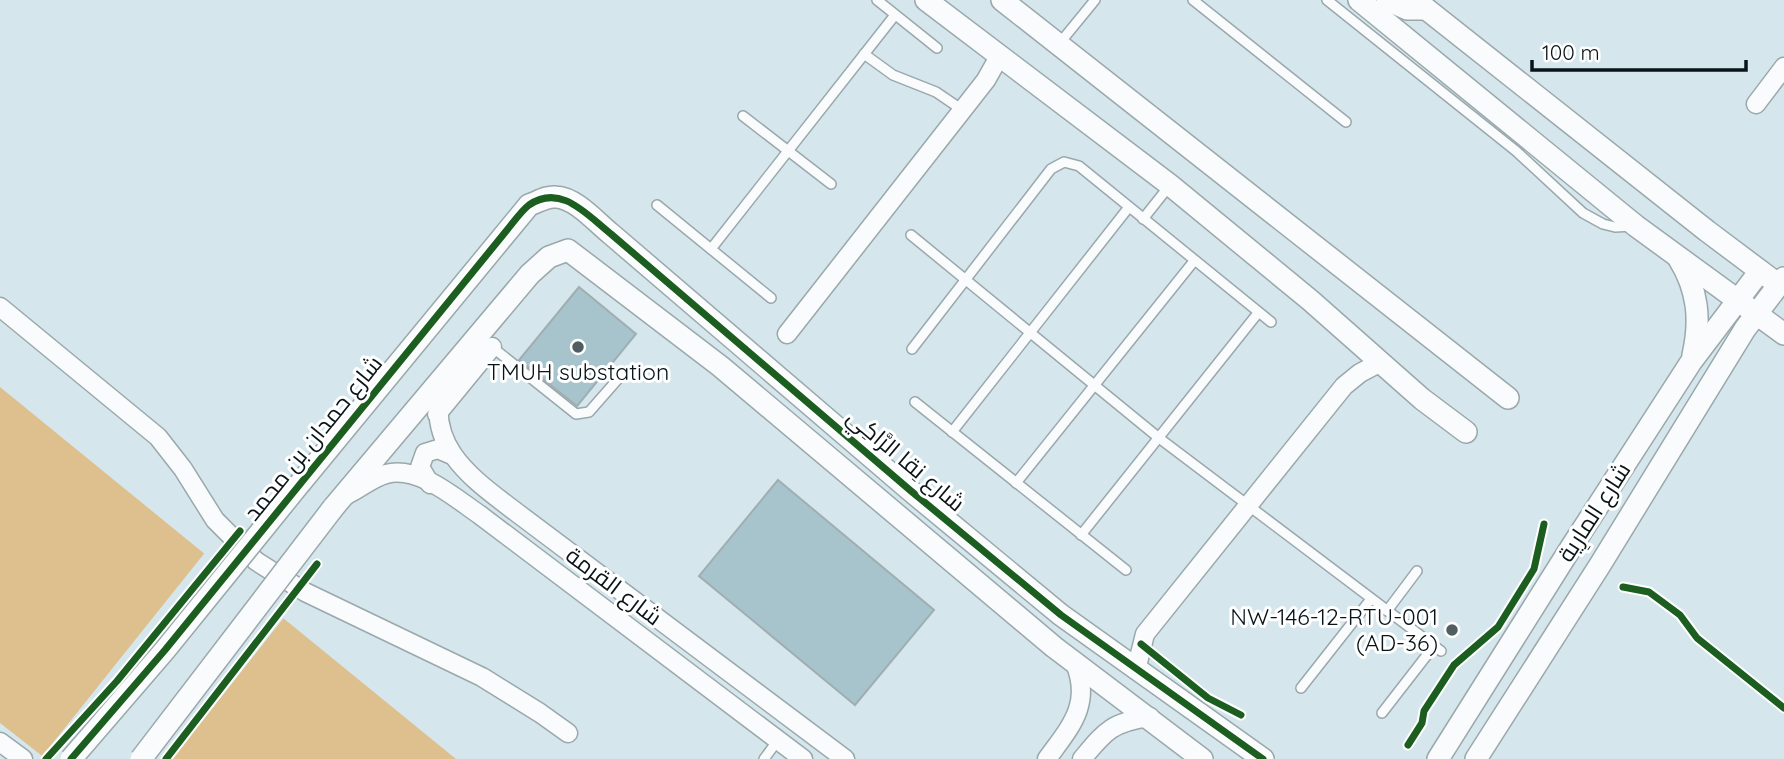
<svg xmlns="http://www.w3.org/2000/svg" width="1784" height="759" viewBox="0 0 1784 759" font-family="Quicksand,Cairo,sans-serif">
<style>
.water{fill:#ddc08e}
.pier{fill:#d5e7ec}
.building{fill:#a7c4cc;stroke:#a0aeb2;stroke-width:2}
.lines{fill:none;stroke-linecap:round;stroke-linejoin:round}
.service-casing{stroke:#9aa8ac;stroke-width:12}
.minor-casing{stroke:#9aa8ac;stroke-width:21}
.tertiary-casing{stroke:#9aa8ac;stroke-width:24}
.service{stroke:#f9fbfc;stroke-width:9}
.minor{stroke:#f9fbfc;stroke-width:18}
.tertiary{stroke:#f9fbfc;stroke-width:21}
.tertiary-bridge-casing{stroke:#9aa8ac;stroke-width:24;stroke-linecap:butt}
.tertiary-bridge{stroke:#f9fbfc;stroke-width:21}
.cycleway-casing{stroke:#fff;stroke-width:11}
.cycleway{stroke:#1b5e20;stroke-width:7}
.poi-dot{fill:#505e62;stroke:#fff;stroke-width:2.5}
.labels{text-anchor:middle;stroke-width:6;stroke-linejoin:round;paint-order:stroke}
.poi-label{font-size:23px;fill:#081417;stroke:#fff}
.street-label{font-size:23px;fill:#081417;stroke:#fff}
</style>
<rect width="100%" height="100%" fill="#d5e7ec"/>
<path class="water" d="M 0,387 L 456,759 L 97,759 L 88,753 L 46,759 L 0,723 Z"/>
<path class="pier" d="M 207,550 L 286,615 L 172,759 L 40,759 Z"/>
<g class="building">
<path d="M 579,287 L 636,334 L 577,406 L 519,360 Z"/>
<path d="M 778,480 L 934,610 L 855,705 L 699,576 Z"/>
</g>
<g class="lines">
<g class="service-casing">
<g id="service">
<path d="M 877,0 L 937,48"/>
<path d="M 1193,0 L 1346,122"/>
<path d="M 1327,0 L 1516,151 L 1583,213 L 1603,224 L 1615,227 L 1633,226"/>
<path d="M 1059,44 L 1095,0"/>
<path d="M 864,54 L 893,75 L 936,92 L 961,109"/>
<path d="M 743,116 L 831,184"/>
<path d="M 657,205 L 771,298"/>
<path d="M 1143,219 L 1170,185"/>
<path d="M 911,235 L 1159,438 L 1441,651"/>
<path d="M 711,249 L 895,15"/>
<path d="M 492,347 L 576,414 L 589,412 L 625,371"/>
<path d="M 912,349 L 1051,169 L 1064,162 L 1079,166 L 1271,322"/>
<path d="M 915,402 L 1126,570"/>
<path d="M 952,432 L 1129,207"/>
<path d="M 1016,483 L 1194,261"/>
<path d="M 1081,535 L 1258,313"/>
<path d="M 1387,611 L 1417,571"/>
<path d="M 1301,688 L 1371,599"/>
<path d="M 1382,713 L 1434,646"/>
<path d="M 764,759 L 778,740"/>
</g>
</g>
<g class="minor-casing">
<g id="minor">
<path d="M 1756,104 L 1784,67"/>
<path d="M 0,307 L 158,437 L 183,469 L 215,520 L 256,561 L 305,592 L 482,677 L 540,713 L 568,733"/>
<path d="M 787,334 L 986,80 L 1000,55"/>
<path d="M 443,380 C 423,445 470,477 516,512 L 845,759"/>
<path d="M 437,414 L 492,347"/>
<path d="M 430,484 L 420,467 L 425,453 L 438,449 L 452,455"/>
<path d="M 346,495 C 360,489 371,478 386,474 C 418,465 455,498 480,515 L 803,759"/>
<path d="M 1136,670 L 1145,634 L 1344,386 L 1360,373 L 1379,363"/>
<path d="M 0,742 L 23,759"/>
<path d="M 1047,759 C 1070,727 1092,705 1075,663"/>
<path d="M 1082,759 C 1105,731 1112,722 1150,717"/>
</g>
</g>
<g class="tertiary-casing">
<g id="tertiary">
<path d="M 926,0 L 1170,185 L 1310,300 L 1422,399 L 1466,432"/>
<path d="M 1002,0 L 1508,398"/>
<path d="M 1359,0 L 1636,226 L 1784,334"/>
<path d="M 1387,0 L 1407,9 L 1426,9"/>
<path d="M 1415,0 L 1707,231 L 1771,279"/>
<path d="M 1679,259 C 1698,290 1701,320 1693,355"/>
<path d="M 301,482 L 529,205 C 538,202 546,196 556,197 C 576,198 596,222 611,234 L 911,491 L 1061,615 L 1263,759"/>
<path d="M 333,508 L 530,274 L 549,257 L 568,250 L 720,366 L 1054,647 L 1202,759"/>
<path d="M 1438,759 L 1572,546 L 1691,362 L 1760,271"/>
<path d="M 1476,759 L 1600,565 L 1745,329 L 1784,278"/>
</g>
</g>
<use href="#service" class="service"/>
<use href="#minor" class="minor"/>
<use href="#tertiary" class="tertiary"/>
<g class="tertiary-bridge-casing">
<g id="tertiary-bridge">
<path d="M 71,759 L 165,650 L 301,482"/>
<path d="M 141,759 L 333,508"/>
</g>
</g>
<use href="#tertiary-bridge" class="tertiary-bridge"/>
<g class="cycleway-casing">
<g id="cycleway">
<path d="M 1623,587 L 1649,592 L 1680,615 L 1697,638 L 1784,708"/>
<path d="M 1141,644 L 1208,698 L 1241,715"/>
<path d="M 1408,745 L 1422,723 L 1424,711 L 1454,665 L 1498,627 L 1534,569 L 1544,524"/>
<path d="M 46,759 L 117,681 L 240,531"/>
<path d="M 71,759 L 165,650 L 507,230 C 513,223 521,211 529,205 C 561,183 587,215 611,234 L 911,491 L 1061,615 L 1263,759"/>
<path d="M 166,759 L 317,564"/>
</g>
</g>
<use href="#cycleway" class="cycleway"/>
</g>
<g class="poi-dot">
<circle cx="578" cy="347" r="7"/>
<circle cx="1452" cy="630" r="7"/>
</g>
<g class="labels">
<g class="poi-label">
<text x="578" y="380">TMUH substation</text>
<text x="1438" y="625" text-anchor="end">NW-146-12-RTU-001<tspan x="1438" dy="26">(AD-36)</tspan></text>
</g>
<g class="street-label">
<text transform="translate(313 438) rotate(-51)" y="8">شارع حمدان بن محمد</text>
<text transform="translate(906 460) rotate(40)" y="8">شارع نِقا الرَّاكِي</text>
<text transform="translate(1594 512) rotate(-57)" y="8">شارع المارِية</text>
<text transform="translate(614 586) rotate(37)" y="8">شارع القرمة</text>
</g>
</g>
<path d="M1532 60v10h214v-10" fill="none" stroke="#081417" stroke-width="3.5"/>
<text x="1542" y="60" font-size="21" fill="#081417" stroke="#ffffff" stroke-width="5" paint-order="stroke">100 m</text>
</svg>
